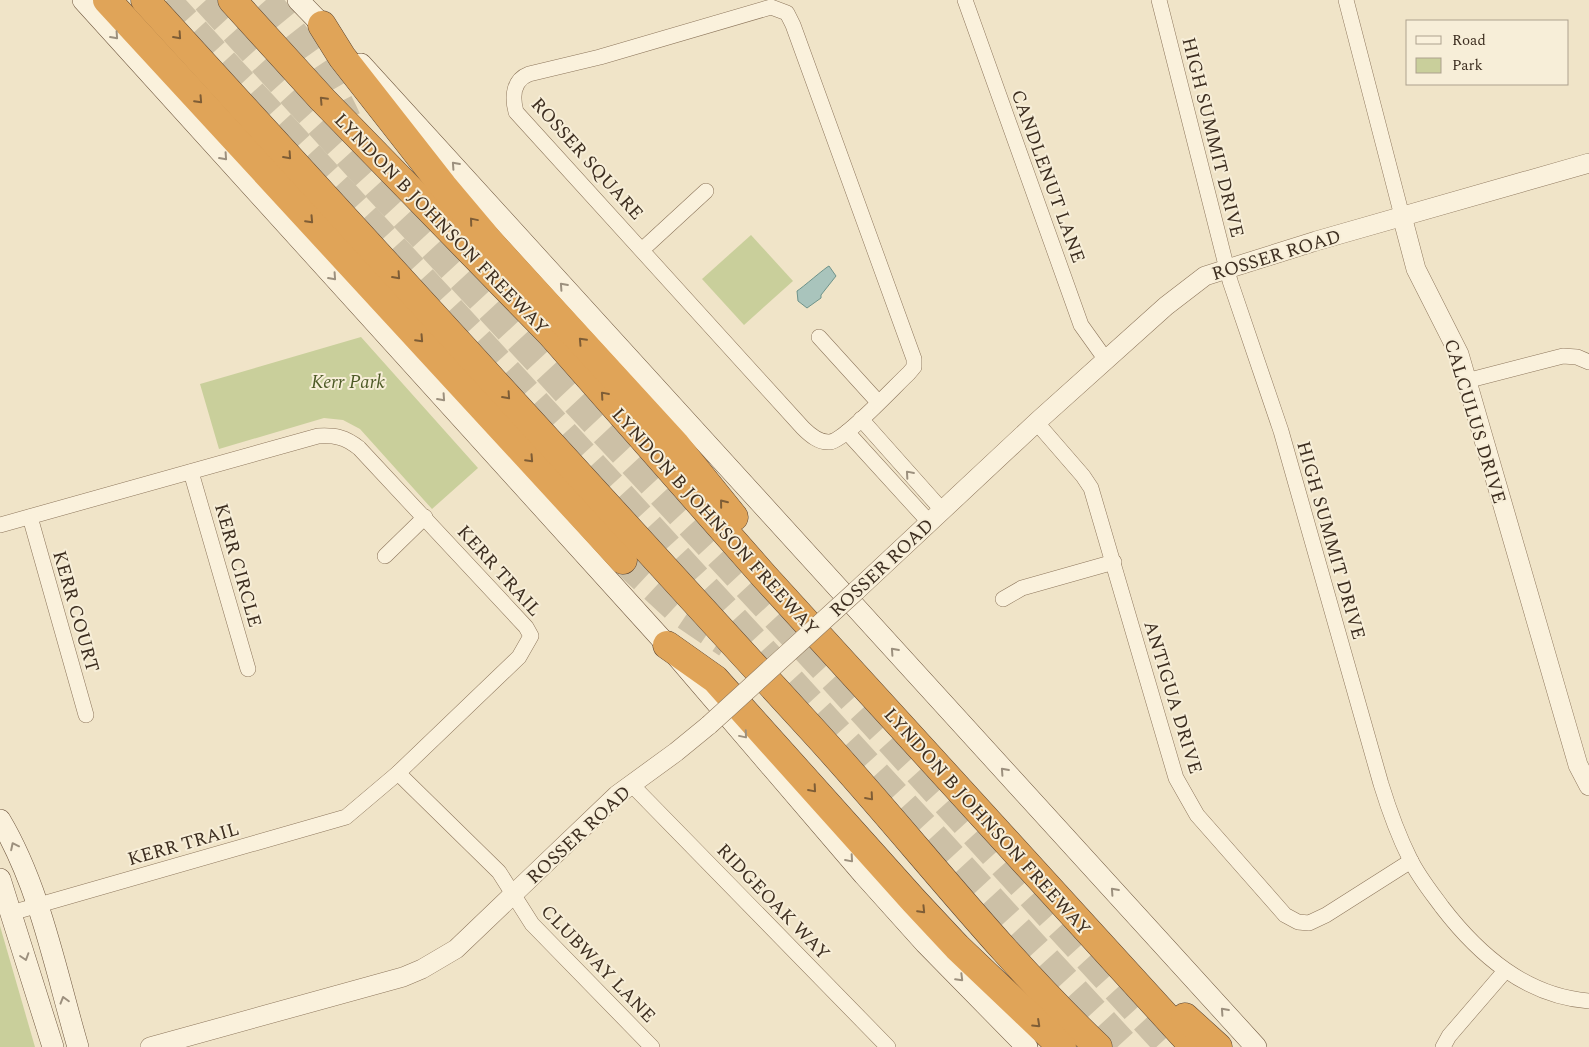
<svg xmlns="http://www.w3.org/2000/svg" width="1589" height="1047" viewBox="0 0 1589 1047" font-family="Spectral,serif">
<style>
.green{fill:#c9cf9b}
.water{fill:#a9c4bc;stroke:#6f938a}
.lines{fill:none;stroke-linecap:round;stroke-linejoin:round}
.motorway-tunnel{stroke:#ccc0a6;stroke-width:28;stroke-dasharray:28 14;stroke-linecap:butt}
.minor-casing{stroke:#8d765c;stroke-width:16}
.tertiary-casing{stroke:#8d765c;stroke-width:20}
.secondary-casing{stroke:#6f573f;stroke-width:22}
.motorway-casing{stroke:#5b4430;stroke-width:29}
.minor{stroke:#faf1dc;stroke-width:15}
.tertiary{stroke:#faf1dc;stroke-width:19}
.secondary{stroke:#faf1dc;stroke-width:21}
.motorway{stroke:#e0a458;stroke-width:28}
.tertiary-bridge-casing{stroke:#8d765c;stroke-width:20;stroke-linecap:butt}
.tertiary-bridge{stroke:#faf1dc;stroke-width:19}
.oneway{stroke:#9c907e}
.oneway2{stroke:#7e5d36}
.labels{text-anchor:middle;stroke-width:4;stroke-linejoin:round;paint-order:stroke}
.street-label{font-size:19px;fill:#3d2e20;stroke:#f7eed8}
.park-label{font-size:19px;font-style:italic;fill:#4d5a26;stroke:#f7eed8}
</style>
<rect width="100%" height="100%" fill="#f0e4c8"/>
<g class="green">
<path d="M 751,235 L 793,281 L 744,325 L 702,279 Z"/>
<path d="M 361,337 L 478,468 L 432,509 L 360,429 L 343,420 L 324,418 L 219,449 L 200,384 Z"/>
<path d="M 0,926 L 35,1047 L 0,1047 Z"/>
</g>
<path class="water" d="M 829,266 L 836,276 L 821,295 L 821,298 L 807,308 L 798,301 L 797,291 C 802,288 826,267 829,266 Z"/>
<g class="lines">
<g class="motorway-tunnel">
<path d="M 167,0 L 1127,1047"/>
<path d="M 206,0 L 376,187 L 834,680 L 1169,1047"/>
<path d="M 266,0 C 297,35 328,76 347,119"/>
<path d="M 623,560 L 677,610 L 727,644"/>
</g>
<g class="minor-casing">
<g id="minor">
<path d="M 965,0 L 1081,325 L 1106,360"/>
<path d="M 1159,0 L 1230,281 L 1281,431 L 1381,784 C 1389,810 1398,835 1410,859 C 1418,876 1431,892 1442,907 C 1479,955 1526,996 1589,1001"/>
<path d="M 1346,0 L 1402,216"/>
<path d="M 771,7 L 787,13 L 793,25 L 914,359 L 914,367 L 909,373 C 895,386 845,440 830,442 C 819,443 810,435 803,428 L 516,112 C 512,97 513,80 529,74 L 600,57 Z"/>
<path d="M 643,249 L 706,191"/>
<path d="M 819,337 L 878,402"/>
<path d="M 1466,381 L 1563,356 L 1577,357 L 1589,362"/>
<path d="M 861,419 L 942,510"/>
<path d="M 1037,423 L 1083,476 L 1091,488 L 1176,778 L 1197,815 L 1285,915 L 1298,922 L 1309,923 L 1326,915 L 1411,861"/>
<path d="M 847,432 L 929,522"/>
<path d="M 191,472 L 248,669"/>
<path d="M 30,517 L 86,715"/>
<path d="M 0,525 L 318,436 C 335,435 345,437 359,448 L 526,627 L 531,636 L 519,657 L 398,773 L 346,817 L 11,913"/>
<path d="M 385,556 L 425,517"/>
<path d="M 1003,599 L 1022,588 L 1114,562"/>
<path d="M 398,773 L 499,872 L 532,924 L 652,1047"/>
<path d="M 631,784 L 888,1047"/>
<path d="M 1443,1047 L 1449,1036 L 1505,971"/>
</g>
</g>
<g class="tertiary-casing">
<g id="tertiary">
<path d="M 1402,216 L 1416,269 L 1459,354 L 1578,765 L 1589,786"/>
<path d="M 856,591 L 1039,420 L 1166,306 L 1205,276 L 1316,241 L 1589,163"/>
<path d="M 150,1047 L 403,977 L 422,969 L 456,949 L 617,795 L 676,752 L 709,725"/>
</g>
</g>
<g class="secondary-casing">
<g id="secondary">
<path d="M 83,0 L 667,645 L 864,875 L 925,943 L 1027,1047"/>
<path d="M 298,0 L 332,35"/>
<path d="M 361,64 L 1256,1047"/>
<path d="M 0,820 C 40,887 56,972 78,1047"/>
<path d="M 0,879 L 53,1047"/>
</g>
</g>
<g class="motorway-casing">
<g id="motorway">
<path d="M 107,0 L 623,560"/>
<path d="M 145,0 C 366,242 587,483 808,725 C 906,831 993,947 1098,1047"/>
<path d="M 232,0 L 322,99 L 551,334 L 764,576 L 1194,1047"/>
<path d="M 322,25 L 342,57 L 443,186 L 491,243 L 676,445 L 734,517"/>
<path d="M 667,645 L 715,679 L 914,901 L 957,947 L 1062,1047"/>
<path d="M 1185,1017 L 1218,1047"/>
</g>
</g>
<use href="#minor" class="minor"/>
<use href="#tertiary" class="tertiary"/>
<use href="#secondary" class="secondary"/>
<use href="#motorway" class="motorway"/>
<g class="tertiary-bridge-casing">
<path id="tertiary-bridge" d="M 709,725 L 856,591"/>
</g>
<use href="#tertiary-bridge" class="tertiary-bridge"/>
</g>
<defs><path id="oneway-chevron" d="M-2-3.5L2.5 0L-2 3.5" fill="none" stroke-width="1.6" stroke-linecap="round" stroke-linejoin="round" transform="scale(1.25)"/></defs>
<g class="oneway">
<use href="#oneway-chevron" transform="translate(115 36) rotate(48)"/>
<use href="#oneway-chevron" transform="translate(224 157) rotate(48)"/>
<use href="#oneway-chevron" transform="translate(455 165) rotate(-132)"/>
<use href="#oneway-chevron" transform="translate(333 277) rotate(48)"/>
<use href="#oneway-chevron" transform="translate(563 286) rotate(-132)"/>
<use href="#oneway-chevron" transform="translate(442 398) rotate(48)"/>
<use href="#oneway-chevron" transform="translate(909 474) rotate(-131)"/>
<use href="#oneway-chevron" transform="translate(894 651) rotate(-132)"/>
<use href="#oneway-chevron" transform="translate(744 735) rotate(50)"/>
<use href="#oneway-chevron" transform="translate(1004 771) rotate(-132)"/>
<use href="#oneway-chevron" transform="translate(14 846) rotate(-116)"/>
<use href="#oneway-chevron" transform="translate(850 859) rotate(49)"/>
<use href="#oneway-chevron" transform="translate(1114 891) rotate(-132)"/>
<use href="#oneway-chevron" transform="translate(25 957) rotate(72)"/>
<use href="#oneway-chevron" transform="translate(960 978) rotate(45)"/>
<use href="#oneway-chevron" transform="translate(64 1000) rotate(-106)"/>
<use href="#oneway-chevron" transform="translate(1224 1011) rotate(-132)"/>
</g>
<g class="oneway2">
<use href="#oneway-chevron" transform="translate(178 36) rotate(48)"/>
<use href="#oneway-chevron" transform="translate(199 100) rotate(47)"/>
<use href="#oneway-chevron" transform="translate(323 100) rotate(-133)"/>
<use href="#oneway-chevron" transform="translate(288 156) rotate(48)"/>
<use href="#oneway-chevron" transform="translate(310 220) rotate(47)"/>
<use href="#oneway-chevron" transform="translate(473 221) rotate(-130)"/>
<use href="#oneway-chevron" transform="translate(397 276) rotate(48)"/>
<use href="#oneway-chevron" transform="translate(420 339) rotate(47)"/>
<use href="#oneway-chevron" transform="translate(582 341) rotate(-133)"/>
<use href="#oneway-chevron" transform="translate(604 395) rotate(-131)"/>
<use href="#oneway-chevron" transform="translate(507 396) rotate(48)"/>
<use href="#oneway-chevron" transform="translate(530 459) rotate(47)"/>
<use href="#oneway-chevron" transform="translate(723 503) rotate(-129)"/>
<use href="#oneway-chevron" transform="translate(813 789) rotate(49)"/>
<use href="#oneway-chevron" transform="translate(870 797) rotate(49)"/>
<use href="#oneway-chevron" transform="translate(922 910) rotate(46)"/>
<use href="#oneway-chevron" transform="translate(1037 1024) rotate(43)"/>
</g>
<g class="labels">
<g class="street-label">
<text transform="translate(1214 137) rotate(76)" y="7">HIGH SUMMIT DRIVE</text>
<text transform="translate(588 158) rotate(48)" y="7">ROSSER SQUARE</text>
<text transform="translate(1049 176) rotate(70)" y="7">CANDLENUT LANE</text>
<text transform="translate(442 223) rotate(46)" y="7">LYNDON B JOHNSON FREEWAY</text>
<text transform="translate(1276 254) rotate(-17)" y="7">ROSSER ROAD</text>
<text transform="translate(1476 421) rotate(73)" y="7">CALCULUS DRIVE</text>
<text transform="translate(716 521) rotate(48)" y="7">LYNDON B JOHNSON FREEWAY</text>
<text transform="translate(1332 540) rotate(74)" y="7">HIGH SUMMIT DRIVE</text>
<text transform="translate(239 565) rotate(74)" y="7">KERR CIRCLE</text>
<text transform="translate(881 567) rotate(-43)" y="7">ROSSER ROAD</text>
<text transform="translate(500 570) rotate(48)" y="7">KERR TRAIL</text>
<text transform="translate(77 611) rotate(74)" y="7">KERR COURT</text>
<text transform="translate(1174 697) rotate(73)" y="7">ANTIGUA DRIVE</text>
<text transform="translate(988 821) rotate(48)" y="7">LYNDON B JOHNSON FREEWAY</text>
<text transform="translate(578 834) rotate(-43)" y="7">ROSSER ROAD</text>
<text transform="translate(183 843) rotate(-16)" y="7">KERR TRAIL</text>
<text transform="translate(774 901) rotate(46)" y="7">RIDGEOAK WAY</text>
<text transform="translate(599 963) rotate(46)" y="7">CLUBWAY LANE</text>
</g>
<g class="park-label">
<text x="348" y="388">Kerr Park</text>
</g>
</g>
<rect x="1406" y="20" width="162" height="65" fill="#f7eed8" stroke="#ada18e"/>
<rect x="1416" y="36" width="25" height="8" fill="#faf1dc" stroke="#ada18e"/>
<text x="1452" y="45" font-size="15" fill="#3d2e20">Road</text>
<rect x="1416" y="58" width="25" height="15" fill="#c9cf9b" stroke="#ada18e"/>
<text x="1452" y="70" font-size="15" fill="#3d2e20">Park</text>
</svg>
